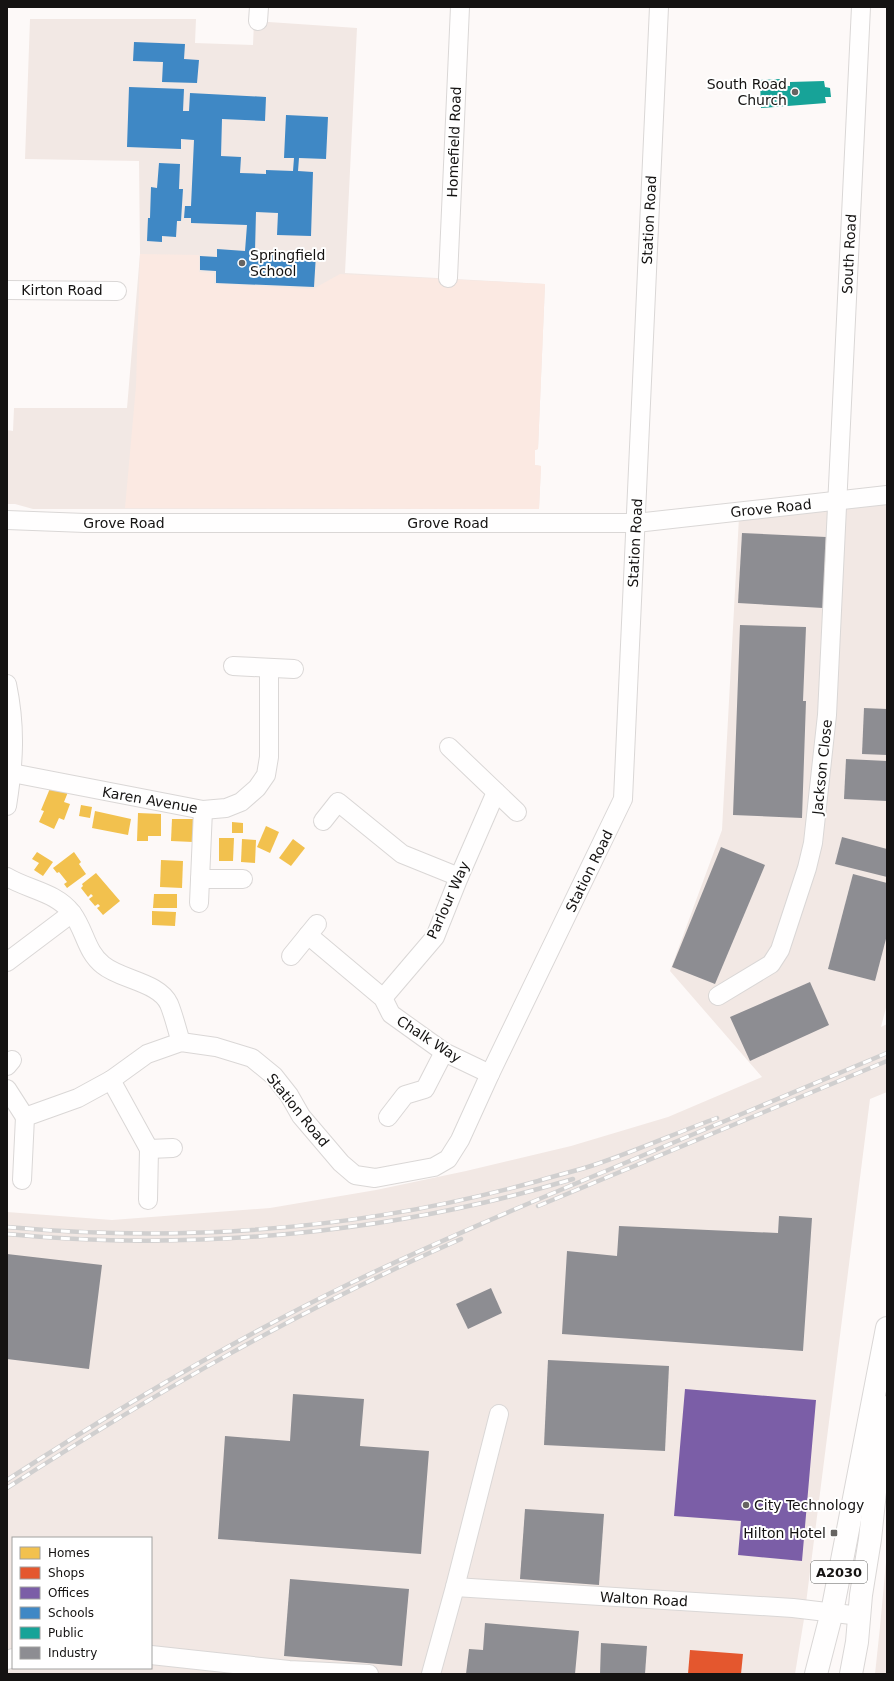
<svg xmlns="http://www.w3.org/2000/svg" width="894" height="1681" viewBox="0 0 894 1681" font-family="'DejaVu Sans',sans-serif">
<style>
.built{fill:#f2e8e4;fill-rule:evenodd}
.green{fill:#fbe9e2}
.homes{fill:#f2c14e}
.shops{fill:#e4572e}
.offices{fill:#7b5ea7}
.schools{fill:#3f88c5}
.public{fill:#17a398}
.industry{fill:#8d8d92}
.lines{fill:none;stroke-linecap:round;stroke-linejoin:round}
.minor-casing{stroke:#dad7d6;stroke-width:20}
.major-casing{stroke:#dad7d6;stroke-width:24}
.minor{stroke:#fffefe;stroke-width:18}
.major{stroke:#fffefe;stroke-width:22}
.rail-casing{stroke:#d0cfcf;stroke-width:4.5}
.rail{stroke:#fff;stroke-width:3;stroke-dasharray:9;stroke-linecap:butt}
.poi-dot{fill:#666462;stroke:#fff;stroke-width:1.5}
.labels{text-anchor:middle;stroke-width:4;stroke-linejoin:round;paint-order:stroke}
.shield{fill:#fff;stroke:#5b5a59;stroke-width:1}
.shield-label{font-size:13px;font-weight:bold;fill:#151312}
.poi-label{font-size:14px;fill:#151312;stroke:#fff;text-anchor:end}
.street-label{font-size:14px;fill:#151312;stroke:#fff}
</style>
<rect width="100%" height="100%" fill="#fdf9f8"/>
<g class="built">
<path d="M 30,19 L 196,19 L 195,43 L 253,45 L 254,21 L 357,28 L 345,273 L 545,284 L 538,449 L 535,450 L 535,465 L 541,466 L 539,509 L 33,509 L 15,504 L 7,504 L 7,430 L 13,431 L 14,408 L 127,408 L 140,254 L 139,161 L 25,159 Z"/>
<path d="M 887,503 L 887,1004 L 881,1027 L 887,1024 L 887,1092 L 870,1099 L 804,1619 L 795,1674 L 7,1674 L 7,1212 L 112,1220 L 270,1208 L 376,1190 L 466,1171 L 571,1146 L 668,1117 L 762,1077 L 670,971 L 722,830 L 739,517 ZM 13,1538 L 151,1538 L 151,1668 L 13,1668 Z"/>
<path d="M 887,1551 L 887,1674 L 875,1674 L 880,1627 Z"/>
</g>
<path class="green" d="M 140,254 L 199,255 L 199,272 L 214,273 L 214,284 L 313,289 L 340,274 L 545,284 L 538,449 L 535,450 L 535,465 L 541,466 L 539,509 L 125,508 L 136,386 Z"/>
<g class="homes">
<path d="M 51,786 L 68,792 L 64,802 L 70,804 L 64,820 L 59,818 L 54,829 L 39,822 L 44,811 L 41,810 Z"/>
<path d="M 81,805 L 92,807 L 90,818 L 79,816 Z"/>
<path d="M 95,811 L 131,819 L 128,835 L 92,828 Z"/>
<path d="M 138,813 L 161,814 L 161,836 L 148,836 L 148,841 L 137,841 Z"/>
<path d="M 172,819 L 194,819 L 193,842 L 171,841 Z"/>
<path d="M 232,822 L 243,823 L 243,833 L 232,833 Z"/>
<path d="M 266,826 L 279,832 L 270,853 L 257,847 Z"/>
<path d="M 219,838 L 234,838 L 233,861 L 219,861 Z"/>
<path d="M 242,839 L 256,840 L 255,863 L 241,862 Z"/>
<path d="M 293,839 L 305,848 L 291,866 L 279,858 Z"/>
<path d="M 37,852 L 53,862 L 43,876 L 34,870 L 39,863 L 32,859 Z"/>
<path d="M 74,852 L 81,862 L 79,864 L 86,874 L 67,888 L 64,884 L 67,882 L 59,872 L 57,873 L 53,868 Z"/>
<path d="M 161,860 L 183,861 L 182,888 L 160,887 Z"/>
<path d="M 96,873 L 120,901 L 103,915 L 97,908 L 100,906 L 98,904 L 95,906 L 89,899 L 93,896 L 91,894 L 88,897 L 81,888 L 83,886 L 82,884 Z"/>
<path d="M 154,894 L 177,894 L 177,908 L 153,908 Z"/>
<path d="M 152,911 L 176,912 L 175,926 L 152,925 Z"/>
</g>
<path class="shops" d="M 690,1650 L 743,1654 L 741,1674 L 688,1674 Z"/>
<path class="offices" d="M 685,1389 L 816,1400 L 802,1561 L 738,1555 L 741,1521 L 674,1516 Z"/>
<g class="schools">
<path d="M 134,42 L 185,44 L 184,59 L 199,60 L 197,83 L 162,82 L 163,62 L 133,61 Z"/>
<path d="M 129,87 L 184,89 L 183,111 L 189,111 L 190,93 L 266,97 L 265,121 L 222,119 L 221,156 L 241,157 L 240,173 L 266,174 L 266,170 L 293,171 L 294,158 L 284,158 L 286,115 L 328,117 L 326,159 L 299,158 L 298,171 L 313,172 L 311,236 L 277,235 L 278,213 L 256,212 L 255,251 L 316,254 L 314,287 L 216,283 L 216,271 L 200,270 L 200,256 L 217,257 L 217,249 L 245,251 L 247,225 L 191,223 L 191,218 L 184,218 L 185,206 L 191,206 L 194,140 L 181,139 L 181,149 L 127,147 Z"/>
<path d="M 159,163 L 180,164 L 179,189 L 183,189 L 181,221 L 177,221 L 176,237 L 162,236 L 162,242 L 147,241 L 148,218 L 150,218 L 151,187 L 157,188 Z"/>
</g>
<path class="public" d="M 780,79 L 780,86 L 790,86 L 790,82 L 824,81 L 825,87 L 830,88 L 831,97 L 825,97 L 826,103 L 761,108 L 760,80 Z"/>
<g class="industry">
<path d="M 742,533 L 826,537 L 823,608 L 738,603 Z"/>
<path d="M 740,625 L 806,627 L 803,701 L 806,701 L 802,818 L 733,815 Z"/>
<path d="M 864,708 L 887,709 L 887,755 L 862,754 Z"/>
<path d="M 846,759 L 887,761 L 887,801 L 844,799 Z"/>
<path d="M 842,837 L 887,849 L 887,877 L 835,864 Z"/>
<path d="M 721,847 L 765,865 L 715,984 L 672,967 Z"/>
<path d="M 853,874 L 887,883 L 887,935 L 875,981 L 828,969 Z"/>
<path d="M 810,982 L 829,1025 L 750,1061 L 730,1017 Z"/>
<path d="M 779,1216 L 812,1218 L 803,1351 L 562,1334 L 567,1251 L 617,1256 L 619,1226 L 778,1233 Z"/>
<path d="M 7,1254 L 102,1265 L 89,1369 L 7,1359 Z"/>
<path d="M 491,1288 L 502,1313 L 468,1329 L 456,1304 Z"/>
<path d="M 548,1360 L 669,1366 L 665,1451 L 544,1445 Z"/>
<path d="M 293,1394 L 364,1399 L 360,1446 L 429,1451 L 421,1554 L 218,1539 L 225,1436 L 290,1441 Z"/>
<path d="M 525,1509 L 604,1514 L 599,1585 L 520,1579 Z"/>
<path d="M 290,1579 L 409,1589 L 402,1666 L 284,1656 Z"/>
<path d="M 485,1623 L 579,1631 L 575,1674 L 466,1674 L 469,1649 L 483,1650 Z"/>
<path d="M 601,1643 L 647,1646 L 645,1674 L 600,1674 Z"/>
</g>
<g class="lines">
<g class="minor-casing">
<g id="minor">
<path d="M 258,21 L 259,7"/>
<path d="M 448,278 L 460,7"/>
<path d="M 7,290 L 117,291"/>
<path d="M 7,520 L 85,523 L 636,523 L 887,495"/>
<path d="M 233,666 L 294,669"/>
<path d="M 7,684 C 16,727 14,762 7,806"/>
<path d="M 449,747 L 517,812"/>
<path d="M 12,773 L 203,810 L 226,808 L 241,802 L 257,788 L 266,775 L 269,757 L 269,668"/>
<path d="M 323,821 L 338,802 L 402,854 L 459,877"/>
<path d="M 7,877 C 29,890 56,892 72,913 C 85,930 86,952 103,965 C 121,980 159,982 169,1004 C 174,1016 177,1030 181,1042"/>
<path d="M 200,879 L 243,879"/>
<path d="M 199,903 L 203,810"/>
<path d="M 308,935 L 383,998 L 391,1014 L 444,1052 L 490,1074"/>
<path d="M 291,956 L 317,924"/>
<path d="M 7,962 L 72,913"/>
<path d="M 718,996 L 771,964 L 780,950 L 807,868 L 813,843 L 827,715 L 861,7"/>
<path d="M 383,998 L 435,937 L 459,877 L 496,792"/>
<path d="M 7,1066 L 12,1060"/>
<path d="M 111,1080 L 149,1149 L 148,1200"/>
<path d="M 7,1089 L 25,1117"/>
<path d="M 388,1117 L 405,1095 L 425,1089 L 444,1052"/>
<path d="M 149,1149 L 173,1148"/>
<path d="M 22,1180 L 25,1117 L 78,1098 L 111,1080 L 147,1054 L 181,1042 L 216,1047 L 252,1058 L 274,1076 L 289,1095 L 301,1116 L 341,1163 L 355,1175 L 375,1178 L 434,1167 L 448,1159 L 460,1140 L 490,1074 L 623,799 L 659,7"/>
<path d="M 455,1587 L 793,1608 L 860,1616"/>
<path d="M 151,1655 L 289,1670 L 369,1674"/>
<path d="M 7,1660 L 13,1658"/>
<path d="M 431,1674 L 455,1587 L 499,1414"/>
</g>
</g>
<g class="major-casing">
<g id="major">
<path d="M 816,1674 L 832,1612 L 887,1328"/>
<path d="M 851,1674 L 857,1642 L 861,1595 L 870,1539 L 880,1445 L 887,1407"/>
</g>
</g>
<use href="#minor" class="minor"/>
<use href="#major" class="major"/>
<g class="rail-casing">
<g id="rail">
<path d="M 538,1206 L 887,1061"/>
<path d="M 7,1227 C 185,1243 366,1229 538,1181 C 557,1175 576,1171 594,1165 C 636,1151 676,1133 717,1118"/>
<path d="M 7,1234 C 194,1252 393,1233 573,1179"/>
<path d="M 7,1480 C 118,1408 233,1340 353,1282 C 434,1243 517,1208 601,1173 C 696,1133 792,1093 887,1053"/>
<path d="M 7,1488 C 153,1394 302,1308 461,1239"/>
</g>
</g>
<use href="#rail" class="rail"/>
</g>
<g class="poi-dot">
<circle cx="795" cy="92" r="4"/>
<circle cx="242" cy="263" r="4"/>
<circle cx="746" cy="1505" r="4"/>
<rect x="830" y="1529" width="8" height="8" rx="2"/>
</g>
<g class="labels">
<rect class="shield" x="811" y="1561" width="56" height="22" rx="3"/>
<g class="shield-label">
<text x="839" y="1577">A2030</text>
</g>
<g class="poi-label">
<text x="787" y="89">South Road<tspan x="787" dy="16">Church</tspan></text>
<text x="250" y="260" text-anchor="start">Springfield<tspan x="250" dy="16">School</tspan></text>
<text x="754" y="1510" text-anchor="start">City Technology</text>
<text x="826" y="1538">Hilton Hotel</text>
</g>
<g class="street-label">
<text transform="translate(454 142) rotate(-88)" y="5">Homefield Road</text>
<text transform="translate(649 220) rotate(-87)" y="5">Station Road</text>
<text transform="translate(849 254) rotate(-87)" y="5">South Road</text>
<text x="62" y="295">Kirton Road</text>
<text transform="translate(771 508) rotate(-6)" y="5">Grove Road</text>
<text x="124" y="528">Grove Road</text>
<text x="448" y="528">Grove Road</text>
<text transform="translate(635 543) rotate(-87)" y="5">Station Road</text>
<text transform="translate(822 767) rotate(-84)" y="5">Jackson Close</text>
<text transform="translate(150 800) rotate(10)" y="5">Karen Avenue</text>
<text transform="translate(589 871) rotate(-64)" y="5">Station Road</text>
<text transform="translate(448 900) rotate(-66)" y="5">Parlour Way</text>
<text transform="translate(429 1039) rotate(33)" y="5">Chalk Way</text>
<text transform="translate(298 1110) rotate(51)" y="5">Station Road</text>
<text transform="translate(644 1599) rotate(3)" y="5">Walton Road</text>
</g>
</g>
<rect width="894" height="1681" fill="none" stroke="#151312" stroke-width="16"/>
<rect x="12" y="1537" width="140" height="132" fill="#ffffff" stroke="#a1a1a0"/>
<rect x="20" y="1547" width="20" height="12" fill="#f2c14e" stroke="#a1a1a0"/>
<text x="48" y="1557" font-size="12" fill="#151312">Homes</text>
<rect x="20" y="1567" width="20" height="12" fill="#e4572e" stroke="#a1a1a0"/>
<text x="48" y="1577" font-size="12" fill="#151312">Shops</text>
<rect x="20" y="1587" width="20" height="12" fill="#7b5ea7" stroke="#a1a1a0"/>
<text x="48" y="1597" font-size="12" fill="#151312">Offices</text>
<rect x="20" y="1607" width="20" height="12" fill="#3f88c5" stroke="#a1a1a0"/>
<text x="48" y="1617" font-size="12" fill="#151312">Schools</text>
<rect x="20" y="1627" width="20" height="12" fill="#17a398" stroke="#a1a1a0"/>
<text x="48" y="1637" font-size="12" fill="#151312">Public</text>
<rect x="20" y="1647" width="20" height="12" fill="#8d8d92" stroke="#a1a1a0"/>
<text x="48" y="1657" font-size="12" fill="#151312">Industry</text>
</svg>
